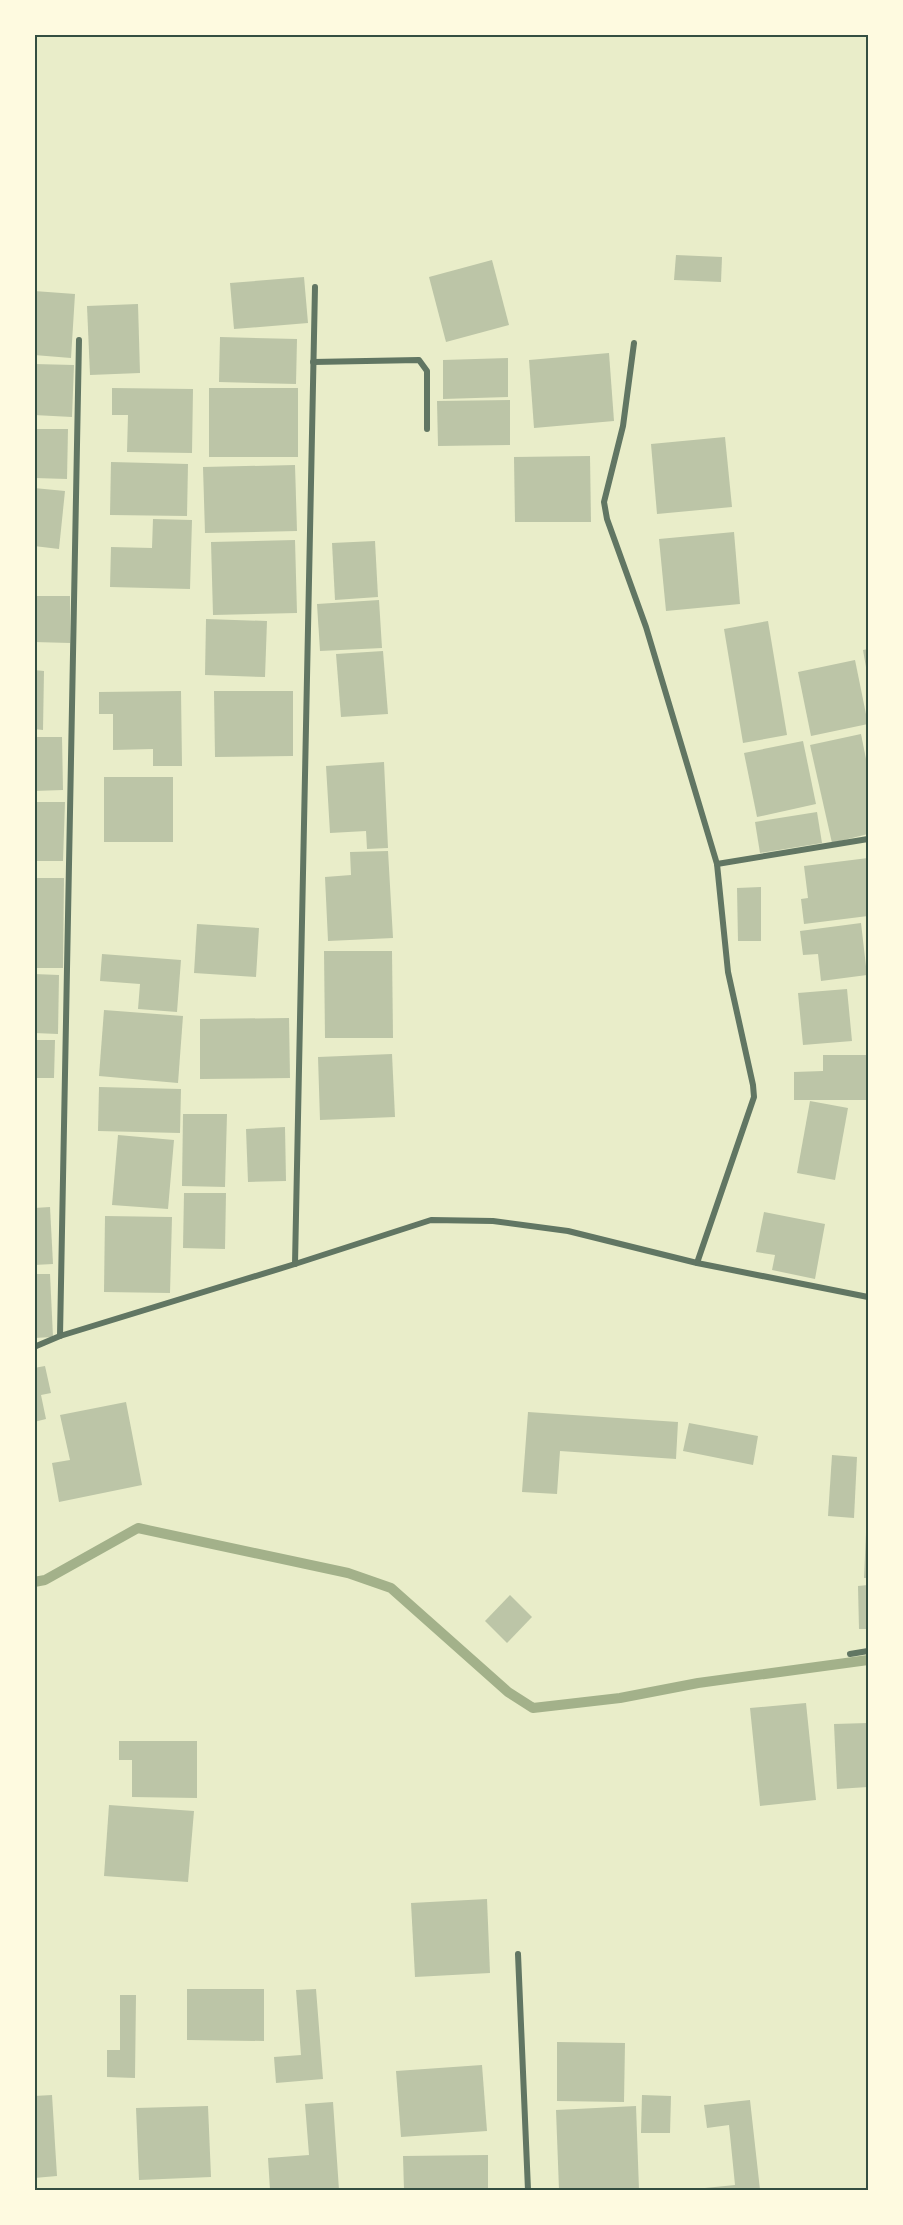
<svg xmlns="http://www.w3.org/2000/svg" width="903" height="2225" viewBox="0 0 903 2225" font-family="Montserrat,sans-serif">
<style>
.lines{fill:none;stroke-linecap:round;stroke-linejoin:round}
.stream{stroke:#a3b18a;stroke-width:10}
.building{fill:#bcc5a7}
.minor{stroke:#617663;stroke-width:6}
.neatline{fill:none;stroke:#344e41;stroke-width:2}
</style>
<rect width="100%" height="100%" fill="#e9edc9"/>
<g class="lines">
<path class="stream" d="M 34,1582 L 45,1580 L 138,1528 L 348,1573 L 391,1588 L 508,1692 L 533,1708 L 620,1698 L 698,1683 L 868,1660"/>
</g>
<g class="building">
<path d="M 676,255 L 722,257 L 721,282 L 674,280 Z"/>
<path d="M 492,260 L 509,325 L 446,342 L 429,277 Z"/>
<path d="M 304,277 L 308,323 L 234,329 L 230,283 Z"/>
<path d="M 34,291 L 75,294 L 71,358 L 34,355 Z"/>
<path d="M 138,304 L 140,373 L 90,375 L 87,306 Z"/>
<path d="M 220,337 L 297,339 L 296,384 L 219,382 Z"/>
<path d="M 609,353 L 614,421 L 534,428 L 529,360 Z"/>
<path d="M 508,358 L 508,397 L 443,399 L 443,360 Z"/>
<path d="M 34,364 L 74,365 L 72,417 L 34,415 Z"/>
<path d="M 112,388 L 193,389 L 192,453 L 127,452 L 128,415 L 112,415 Z"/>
<rect x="209" y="388" width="89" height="69"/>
<path d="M 510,400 L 510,445 L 438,446 L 437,401 Z"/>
<path d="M 34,429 L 68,429 L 67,479 L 34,478 Z"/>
<path d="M 725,437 L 732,507 L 657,514 L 651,444 Z"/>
<path d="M 590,456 L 591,522 L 515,522 L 514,457 Z"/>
<path d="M 111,462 L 188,464 L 187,516 L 110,515 Z"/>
<path d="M 295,465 L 297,531 L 205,533 L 203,467 Z"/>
<path d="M 34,488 L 65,491 L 59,549 L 34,546 Z"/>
<path d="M 153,519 L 192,520 L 190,589 L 110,587 L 111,547 L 152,548 Z"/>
<path d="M 734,532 L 740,604 L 666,611 L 659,539 Z"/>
<path d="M 295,540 L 297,613 L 213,615 L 211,542 Z"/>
<path d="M 375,541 L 378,597 L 335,600 L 332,543 Z"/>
<path d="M 34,596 L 70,596 L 70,643 L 34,642 Z"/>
<path d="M 379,600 L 382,648 L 320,651 L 317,604 Z"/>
<path d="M 206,619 L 267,621 L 265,677 L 205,675 Z"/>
<path d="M 768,621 L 787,735 L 743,743 L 724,629 Z"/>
<path d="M 868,649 L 868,673 L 867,673 L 863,650 Z"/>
<path d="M 383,651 L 388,714 L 341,717 L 336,654 Z"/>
<path d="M 855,660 L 868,724 L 811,736 L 798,672 Z"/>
<path d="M 34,670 L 44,671 L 43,730 L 34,729 Z"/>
<path d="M 181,691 L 182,766 L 153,766 L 153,749 L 113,750 L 113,714 L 99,714 L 99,692 Z"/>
<path d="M 214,691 L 293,691 L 293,756 L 215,757 Z"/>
<path d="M 861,734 L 868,769 L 868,834 L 832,843 L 810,745 Z"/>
<path d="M 34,737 L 62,737 L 63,790 L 34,791 Z"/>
<path d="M 803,741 L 816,804 L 757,817 L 744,753 Z"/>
<path d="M 384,762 L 388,848 L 367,849 L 366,831 L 330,833 L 326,766 Z"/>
<rect x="104" y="777" width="69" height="65"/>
<path d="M 34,802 L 65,802 L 63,861 L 34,861 Z"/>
<path d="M 817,812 L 822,843 L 760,853 L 755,822 Z"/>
<path d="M 388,851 L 393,938 L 328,941 L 325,877 L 351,875 L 350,852 Z"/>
<path d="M 868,858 L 868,916 L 804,924 L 801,899 L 808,898 L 804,866 Z"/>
<path d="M 34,878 L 64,878 L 63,968 L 34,968 Z"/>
<path d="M 761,887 L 761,941 L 738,941 L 737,888 Z"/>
<path d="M 861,923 L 867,975 L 821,981 L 818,954 L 803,955 L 800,931 Z"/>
<path d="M 197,924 L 259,928 L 256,977 L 194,973 Z"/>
<path d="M 324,951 L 392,951 L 393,1038 L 325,1038 Z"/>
<path d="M 102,954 L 181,960 L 177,1012 L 138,1009 L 140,984 L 100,981 Z"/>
<path d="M 34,974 L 59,975 L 58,1034 L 34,1033 Z"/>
<path d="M 847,989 L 852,1041 L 803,1045 L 798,993 Z"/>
<path d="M 104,1010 L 183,1016 L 178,1083 L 99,1076 Z"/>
<path d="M 289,1018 L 290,1078 L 200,1079 L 200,1019 Z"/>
<path d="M 34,1040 L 55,1040 L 54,1078 L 34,1078 Z"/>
<path d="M 392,1054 L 395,1117 L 320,1120 L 318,1057 Z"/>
<path d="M 823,1055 L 868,1055 L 868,1100 L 794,1100 L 794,1072 L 823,1071 Z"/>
<path d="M 99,1087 L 181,1089 L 180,1133 L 98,1131 Z"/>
<path d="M 810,1101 L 848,1108 L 835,1180 L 797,1173 Z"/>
<path d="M 183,1114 L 227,1114 L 225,1187 L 182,1186 Z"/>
<path d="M 285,1127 L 286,1181 L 248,1182 L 246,1129 Z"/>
<path d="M 118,1135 L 174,1140 L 168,1209 L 112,1205 Z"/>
<path d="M 184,1193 L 226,1193 L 225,1249 L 183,1248 Z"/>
<path d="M 50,1207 L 53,1264 L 34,1265 L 34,1208 Z"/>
<path d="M 764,1212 L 825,1224 L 815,1279 L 772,1270 L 775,1255 L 756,1252 Z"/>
<path d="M 105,1216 L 172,1217 L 170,1293 L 104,1292 Z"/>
<path d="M 34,1274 L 50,1274 L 53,1337 L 34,1338 Z"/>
<path d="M 45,1366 L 51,1393 L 41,1395 L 46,1419 L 34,1422 L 34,1368 Z"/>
<path d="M 126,1402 L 142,1485 L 59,1502 L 52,1463 L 70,1460 L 60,1415 Z"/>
<path d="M 528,1412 L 678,1422 L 676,1459 L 560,1451 L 557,1494 L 522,1492 Z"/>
<path d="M 689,1423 L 758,1436 L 753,1465 L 683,1451 Z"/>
<path d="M 832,1455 L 857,1457 L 854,1518 L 828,1516 Z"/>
<path d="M 866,1533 L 868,1533 L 868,1578 L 864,1578 Z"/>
<path d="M 868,1585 L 868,1629 L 859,1629 L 858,1586 Z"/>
<path d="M 510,1595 L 532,1617 L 507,1643 L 485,1621 Z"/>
<path d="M 806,1703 L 816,1800 L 760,1806 L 750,1708 Z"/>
<path d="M 868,1723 L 868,1787 L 837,1789 L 834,1724 Z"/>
<path d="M 119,1741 L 197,1741 L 197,1798 L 132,1797 L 132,1760 L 119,1760 Z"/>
<path d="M 109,1805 L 194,1811 L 188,1882 L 104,1876 Z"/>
<path d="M 487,1899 L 490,1973 L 415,1977 L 411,1903 Z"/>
<path d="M 187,1989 L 264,1989 L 264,2041 L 187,2040 Z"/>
<path d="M 316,1989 L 323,2079 L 276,2083 L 274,2057 L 301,2055 L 296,1990 Z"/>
<path d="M 120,1995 L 136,1995 L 135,2078 L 107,2077 L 107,2050 L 120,2050 Z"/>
<path d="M 557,2042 L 625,2043 L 624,2102 L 557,2101 Z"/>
<path d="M 482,2065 L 487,2131 L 401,2137 L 396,2071 Z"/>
<path d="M 52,2095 L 57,2176 L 34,2178 L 34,2096 Z"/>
<path d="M 642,2095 L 671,2096 L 670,2133 L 641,2133 Z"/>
<path d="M 750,2100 L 760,2190 L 706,2190 L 705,2188 L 735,2185 L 729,2125 L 707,2128 L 704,2105 Z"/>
<path d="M 333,2102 L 339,2190 L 270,2190 L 268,2158 L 309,2155 L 305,2104 Z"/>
<path d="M 208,2106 L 211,2177 L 139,2180 L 136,2108 Z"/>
<path d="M 636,2106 L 639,2190 L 559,2190 L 556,2110 Z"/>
<path d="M 488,2155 L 488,2190 L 404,2190 L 403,2156 Z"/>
</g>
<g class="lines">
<g class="minor">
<path d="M 634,343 L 623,426 L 604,502 L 607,519 L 646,627 L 717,864 L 728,972 L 753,1085 L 754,1097 L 697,1263"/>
<path d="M 313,362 L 419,360 L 427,371 L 427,429"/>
<path d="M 717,864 L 868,839"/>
<path d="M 295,1264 L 315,287"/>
<path d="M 60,1336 L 79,340"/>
<path d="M 34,1347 L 60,1336 L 295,1264 L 431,1220 L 493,1221 L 568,1231 L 697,1263 L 868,1297"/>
<path d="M 850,1654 L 868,1651"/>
<path d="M 518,1954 L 528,2190"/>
</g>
</g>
<rect width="903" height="2225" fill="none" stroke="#fefae0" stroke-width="72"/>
<rect x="36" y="36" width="831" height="2153" class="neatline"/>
</svg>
